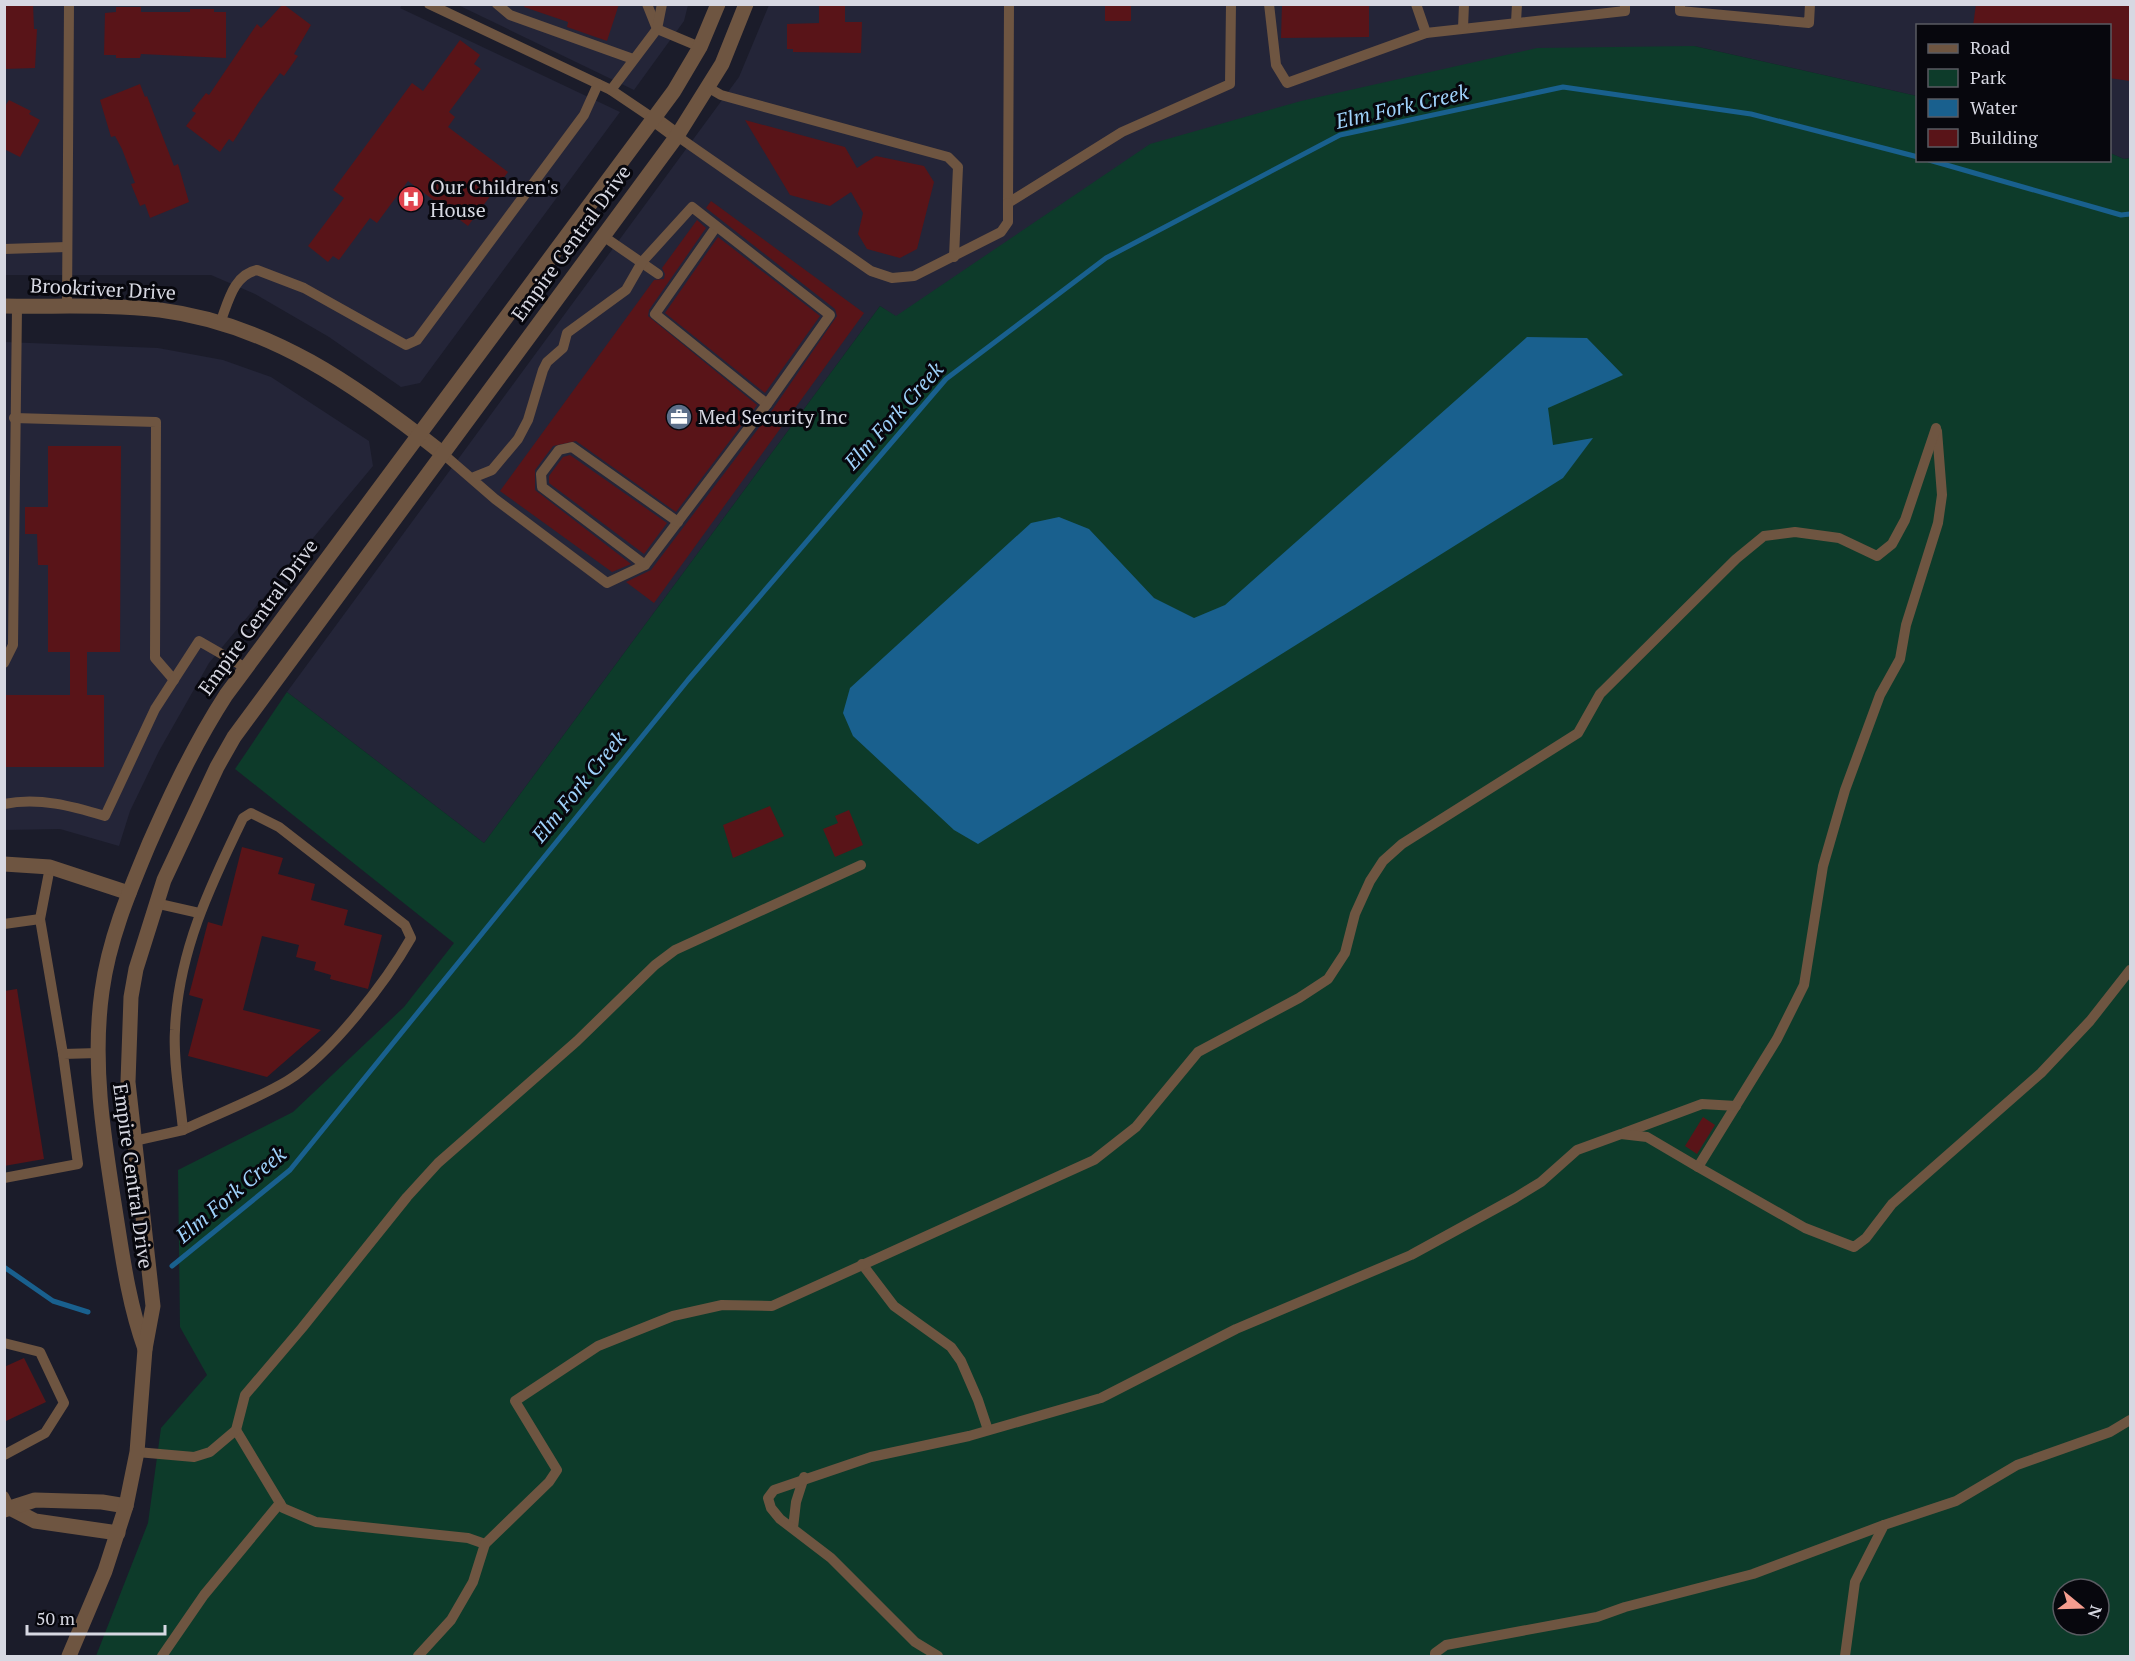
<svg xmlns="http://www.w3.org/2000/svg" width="2135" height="1661" viewBox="0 0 2135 1661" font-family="'PT Serif',serif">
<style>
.built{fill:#242538}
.green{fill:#0d3b2a;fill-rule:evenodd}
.water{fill:#19608e}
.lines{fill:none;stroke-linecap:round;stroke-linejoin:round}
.stream{stroke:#19608e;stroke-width:5}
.building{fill:#591418}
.service{stroke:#6e5541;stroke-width:10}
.minor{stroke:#6e5541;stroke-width:15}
.tertiary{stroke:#6e5541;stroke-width:15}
.labels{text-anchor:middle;stroke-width:6;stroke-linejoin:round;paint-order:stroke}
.poi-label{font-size:20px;fill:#d7d8e2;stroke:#07070d;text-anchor:start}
.street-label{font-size:20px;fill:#d7d8e2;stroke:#07070d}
.water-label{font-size:21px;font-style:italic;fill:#9fd2fb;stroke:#07070d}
</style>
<rect width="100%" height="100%" fill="#1b1c2a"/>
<g class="built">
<path d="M 4,5 L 402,5 L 400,8 L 620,112 L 420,383 L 401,387 L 329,337 L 255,294 L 211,275 L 5,275 Z"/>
<path d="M 458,5 L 688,5 L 684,21 L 634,90 Z"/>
<path d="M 769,5 L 2130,5 L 2130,158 L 2124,159 L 2110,153 L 2110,26 L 1918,26 L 1917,96 L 1694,46 L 984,259 L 896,317 L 880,306 L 484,843 L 287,692 L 739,77 Z"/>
<path d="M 5,342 L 158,348 L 223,360 L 271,377 L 369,441 L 373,466 L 209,663 L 159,751 L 130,811 L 119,846 L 60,829 L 5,830 Z"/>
</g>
<path class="green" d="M 1694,46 L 1917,96 L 1918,160 L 2110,160 L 2110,153 L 2124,159 L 2130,158 L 2130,1656 L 96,1656 L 148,1523 L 161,1428 L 207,1375 L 180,1327 L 178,1170 L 293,1112 L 404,1007 L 454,943 L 235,769 L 287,692 L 484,843 L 880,306 L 896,316 L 1150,144 L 1301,101 L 1537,48 ZM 2063,1589 L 2099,1589 L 2099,1625 L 2063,1625 Z"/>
<path class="water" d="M 1527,337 L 1587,338 L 1623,375 L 1548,408 L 1553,445 L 1593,438 L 1563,478 L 978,844 L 954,830 L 853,736 L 843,713 L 850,688 L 1031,523 L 1059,517 L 1089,529 L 1154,598 L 1194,618 L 1225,605 Z"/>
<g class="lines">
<g class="stream">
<path d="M 1929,160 L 2121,215 L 2130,214"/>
<path d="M 172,1266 L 290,1170 L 688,680 L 946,379 L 1106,258 L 1340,135 L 1563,87 L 1751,114 L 1918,157"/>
<path d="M 4,1267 L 53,1301 L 88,1312"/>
</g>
</g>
<g class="building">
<path d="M 4,4 L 33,4 L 34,29 L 37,29 L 35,68 L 4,69 Z"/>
<path d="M 283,4 L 311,25 L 294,54 L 298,56 L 284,76 L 280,73 L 258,103 L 233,142 L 229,139 L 220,152 L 186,126 L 196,113 L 192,111 L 206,93 L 209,95 L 257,24 L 261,28 Z"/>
<path d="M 525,4 L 619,4 L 607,41 L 567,27 L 568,22 L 524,7 Z"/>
<path d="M 819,4 L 845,5 L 845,22 L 862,22 L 861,53 L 793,52 L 793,49 L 787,49 L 787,24 L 819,23 Z"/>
<rect x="1105" y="4" width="26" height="17"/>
<path d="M 1282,4 L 1369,4 L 1369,37 L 1281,38 Z"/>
<path d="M 1976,4 L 2130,4 L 2130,81 L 2109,78 L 2109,26 L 1973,26 Z"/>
<path d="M 116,7 L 141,7 L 141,12 L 190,12 L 190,9 L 214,9 L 214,12 L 226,12 L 226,58 L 141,54 L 140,58 L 116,58 L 116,55 L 104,55 L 105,13 L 116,12 Z"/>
<path d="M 460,40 L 480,55 L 474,64 L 481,69 L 449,112 L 455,117 L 448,127 L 508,172 L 468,226 L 408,181 L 377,223 L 370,218 L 339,260 L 333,256 L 328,262 L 308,246 L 344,198 L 333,190 L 412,83 L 423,91 Z"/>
<path d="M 140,84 L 145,97 L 147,96 L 174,166 L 178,164 L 189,202 L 150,218 L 145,204 L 140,206 L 131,184 L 135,183 L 122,149 L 115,136 L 111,137 L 100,100 Z"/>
<path d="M 9,100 L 31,111 L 29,114 L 40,120 L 20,157 L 4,149 L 4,108 Z"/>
<path d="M 745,120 L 845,147 L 857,168 L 876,156 L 924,166 L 934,182 L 917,249 L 900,258 L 867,249 L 858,234 L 863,213 L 851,192 L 830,206 L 790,195 Z"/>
<path d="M 711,201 L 864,313 L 654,603 L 626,582 L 651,570 L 773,409 L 837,316 L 835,309 L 706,208 Z"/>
<path d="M 697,220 L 706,228 L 649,310 L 648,316 L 757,405 L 676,512 L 576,441 L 553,446 L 535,470 L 535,490 L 631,564 L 612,572 L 500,491 L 654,280 L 664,279 L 665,274 L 662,268 Z"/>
<path d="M 718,237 L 820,316 L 765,393 L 665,313 Z"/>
<path d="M 48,446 L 121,446 L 120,652 L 87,652 L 87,695 L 104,695 L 104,767 L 4,767 L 4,695 L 70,695 L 70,652 L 48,652 L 48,565 L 38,565 L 37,534 L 25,534 L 25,507 L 48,507 Z"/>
<path d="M 570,455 L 667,523 L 644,554 L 549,483 L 549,476 L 563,457 Z"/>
<path d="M 770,806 L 784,836 L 733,858 L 723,825 Z"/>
<path d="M 849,810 L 863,845 L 835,857 L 823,829 L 838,823 L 835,816 Z"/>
<path d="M 242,847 L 283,858 L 278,874 L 315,884 L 311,900 L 348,910 L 344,925 L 382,935 L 368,989 L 330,979 L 331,975 L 314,970 L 316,962 L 296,957 L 299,945 L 262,936 L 243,1010 L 321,1030 L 267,1077 L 188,1056 L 203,999 L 189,995 L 208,922 L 222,926 Z"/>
<path d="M 17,989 L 44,1159 L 4,1166 L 4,991 Z"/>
<path d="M 1703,1117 L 1715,1125 L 1697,1154 L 1685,1146 Z"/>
<path d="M 24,1358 L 46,1402 L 4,1422 L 4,1367 Z"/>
</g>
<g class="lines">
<g class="service">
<path d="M 429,4 L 611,90 L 654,119"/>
<path d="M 497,4 L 510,15 L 633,59"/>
<path d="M 647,4 L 657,29 L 700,47"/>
<path d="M 1009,4 L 1008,203 L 1122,132 L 1230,84 L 1231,4"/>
<path d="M 1269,4 L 1276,65 L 1287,83 L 1426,33 L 1625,11 L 1625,4"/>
<path d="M 1416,4 L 1426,33"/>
<path d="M 1680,4 L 1680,11 L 1809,23 L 1810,4"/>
<path d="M 1516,22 L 1517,4"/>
<path d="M 1463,28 L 1464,4"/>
<path d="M 709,88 L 721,95 L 948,157 L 958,167 L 954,257"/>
<path d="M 611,90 L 657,29 L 662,4"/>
<path d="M 677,136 L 871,271 L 892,278 L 914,276 L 1001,232 L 1008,222 L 1008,203"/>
<path d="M 716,227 L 655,314 L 767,404"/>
<path d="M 603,236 L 658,274"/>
<path d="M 4,249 L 67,247"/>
<path d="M 67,307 L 69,4"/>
<path d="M 220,323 C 228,303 233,275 257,270 L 304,288 L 406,345 L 417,340 L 584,115 L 598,84"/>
<path d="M 14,418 L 156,422 L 155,658 L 174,680"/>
<path d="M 1937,431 L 1942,495 L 1938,523 L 1906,625 L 1900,659 L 1880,695 L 1845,790 L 1823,866 L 1804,985 L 1777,1039 L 1698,1167 L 1805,1228 L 1854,1247 L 1866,1238 L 1892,1204 L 2041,1073 L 2090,1021 L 2130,970"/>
<path d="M 442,453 L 495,499 L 607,583 L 645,565 L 767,404 L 830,315 L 692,207 L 642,262 L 626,290 L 567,333 L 563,348 L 547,362 L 543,370 L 528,420 L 518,439 L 492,470 L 472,478"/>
<path d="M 645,565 L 542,487 L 541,474 L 559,450 L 572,447 L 678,522"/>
<path d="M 4,663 L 13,645 L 17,307"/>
<path d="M 4,804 C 39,797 72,806 105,816 L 155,709 L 199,641 L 246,668"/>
<path d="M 251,813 L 279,827 L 405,925 L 411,938 C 386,982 330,1055 287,1081 C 255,1100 217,1114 183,1130 C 180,1097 173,1062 175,1030 C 178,953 210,886 243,818 Z"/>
<path d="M 50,867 L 40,919 L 63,1054"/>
<path d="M 155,903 L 199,913"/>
<path d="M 4,924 L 40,919"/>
<path d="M 1624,1133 L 1702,1104 L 1736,1106"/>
<path d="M 134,1141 L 183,1130"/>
<path d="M 4,1178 L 78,1164 L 63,1054 L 98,1053"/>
<path d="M 862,1264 L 894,1306 L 951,1347 L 961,1361 L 978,1400 L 988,1430"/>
<path d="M 4,1343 L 40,1352 L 64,1403 L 45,1433 L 4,1455"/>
<path d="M 236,1430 L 283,1508 L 316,1522 L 468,1538 L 485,1544"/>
<path d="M 137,1452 L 194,1457 L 210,1452 L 236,1430 L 245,1395 L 302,1328 L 407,1197 L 438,1163 L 577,1041 L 655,965 L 675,950 L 861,865"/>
<path d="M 4,1496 L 10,1508"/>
<path d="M 793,1528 L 796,1502 L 804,1477"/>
<path d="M 162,1656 L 204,1595 L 280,1503"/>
<path d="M 418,1656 L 451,1620 L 473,1582 L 485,1544 L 549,1482 L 557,1470 L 515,1401 L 598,1346 L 673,1316 L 722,1305 L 772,1306 L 1094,1160 L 1136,1127 L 1198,1052 L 1299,998 L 1328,979 L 1345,953 L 1355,914 L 1370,881 L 1383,861 L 1402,844 L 1578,733 L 1600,694 L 1736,559 L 1764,536 L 1795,532 L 1839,538 L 1877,556 L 1892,544 L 1905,520 L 1936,428"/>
<path d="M 938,1656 L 915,1642 L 831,1558 L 780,1519 L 771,1508 L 768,1498 L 774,1490 L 871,1457 L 969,1436 L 1101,1398 L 1236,1329 L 1411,1255 L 1515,1198 L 1541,1182 L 1577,1150 L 1621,1134 L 1647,1137 L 1698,1167"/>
<path d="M 1435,1656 L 1435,1653 L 1446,1645 L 1597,1617 L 1625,1607 L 1753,1574 L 1884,1525"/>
<path d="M 1845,1656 L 1855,1582 L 1884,1525 L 1956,1501 L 2017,1465 L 2110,1432 L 2130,1420"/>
</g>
<g class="minor">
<path d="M 4,864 L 50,867 L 129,893"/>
<path d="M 10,1508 L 35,1521 L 118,1533"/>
<path d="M 4,1510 L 35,1500 L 102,1502 L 126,1506"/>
</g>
<g class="tertiary">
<path d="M 654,119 L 677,136"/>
<path d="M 4,306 C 56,307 109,304 160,310 C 270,324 357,386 442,453"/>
<path d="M 145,1349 C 128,1302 122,1253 114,1203 C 103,1133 92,1062 102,991 C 109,939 129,892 149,844 C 172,792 195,743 226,695 L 674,91 L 700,47 L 718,4"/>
<path d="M 69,1656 L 105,1571 L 126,1506 L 137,1452 L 145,1349 L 153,1306 L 128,1082 L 131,997 L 136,969 L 164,880 L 217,767 L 234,737 L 677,136 L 722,64 L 746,4"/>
</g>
</g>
<defs>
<g id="hospital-disc" transform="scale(1.35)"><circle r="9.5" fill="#e0444e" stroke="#07070d"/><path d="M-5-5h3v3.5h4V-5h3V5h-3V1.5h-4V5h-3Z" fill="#fff"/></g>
<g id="office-disc" transform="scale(1.35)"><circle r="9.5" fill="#5c6f8a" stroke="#07070d"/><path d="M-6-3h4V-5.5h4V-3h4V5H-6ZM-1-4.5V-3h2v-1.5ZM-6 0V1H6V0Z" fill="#fff"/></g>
</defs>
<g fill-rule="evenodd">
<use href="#hospital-disc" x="411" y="199"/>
<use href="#office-disc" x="679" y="417"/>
</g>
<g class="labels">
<g class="poi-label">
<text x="430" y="194">Our Children's<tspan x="430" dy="23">House</tspan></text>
<text x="698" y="424">Med Security Inc</text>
</g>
<g class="street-label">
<text transform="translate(571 243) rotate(-54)" y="7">Empire Central Drive</text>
<text transform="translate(103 289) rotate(3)" y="7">Brookriver Drive</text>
<text transform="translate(258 617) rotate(-54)" y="7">Empire Central Drive</text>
<text transform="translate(133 1176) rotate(82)" y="7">Empire Central Drive</text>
</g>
<g class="water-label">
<text transform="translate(1402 107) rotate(-13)" y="7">Elm Fork Creek</text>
<text transform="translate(894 416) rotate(-48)" y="7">Elm Fork Creek</text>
<text transform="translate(579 787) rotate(-51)" y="7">Elm Fork Creek</text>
<text transform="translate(231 1195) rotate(-40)" y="7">Elm Fork Creek</text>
</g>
</g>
<rect width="2135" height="1661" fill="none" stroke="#d7d8e2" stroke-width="12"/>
<rect x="1916" y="24" width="195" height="138" fill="#07070d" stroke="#5a5b62" stroke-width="1.5"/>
<rect x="1928" y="44" width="30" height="9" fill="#6e5541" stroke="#5a5b62" stroke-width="1.5"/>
<text x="1970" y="54" font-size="18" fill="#d7d8e2">Road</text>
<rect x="1928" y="69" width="30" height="18" fill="#0d3b2a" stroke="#5a5b62" stroke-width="1.5"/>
<text x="1970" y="84" font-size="18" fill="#d7d8e2">Park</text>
<rect x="1928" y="99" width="30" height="18" fill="#19608e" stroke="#5a5b62" stroke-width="1.5"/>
<text x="1970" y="114" font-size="18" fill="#d7d8e2">Water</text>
<rect x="1928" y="129" width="30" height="18" fill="#591418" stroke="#5a5b62" stroke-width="1.5"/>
<text x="1970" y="144" font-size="18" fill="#d7d8e2">Building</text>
<g transform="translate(2081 1607) rotate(109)"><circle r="28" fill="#07070d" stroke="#5a5b62" stroke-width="1.5"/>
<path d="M0-4.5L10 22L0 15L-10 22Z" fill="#f59d8f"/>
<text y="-9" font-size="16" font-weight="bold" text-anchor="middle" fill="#d7d8e2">N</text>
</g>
<path d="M27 1625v9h138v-9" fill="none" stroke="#d7d8e2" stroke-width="3"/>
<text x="36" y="1625" font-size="18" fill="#d7d8e2" stroke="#07070d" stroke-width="4.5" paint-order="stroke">50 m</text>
</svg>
